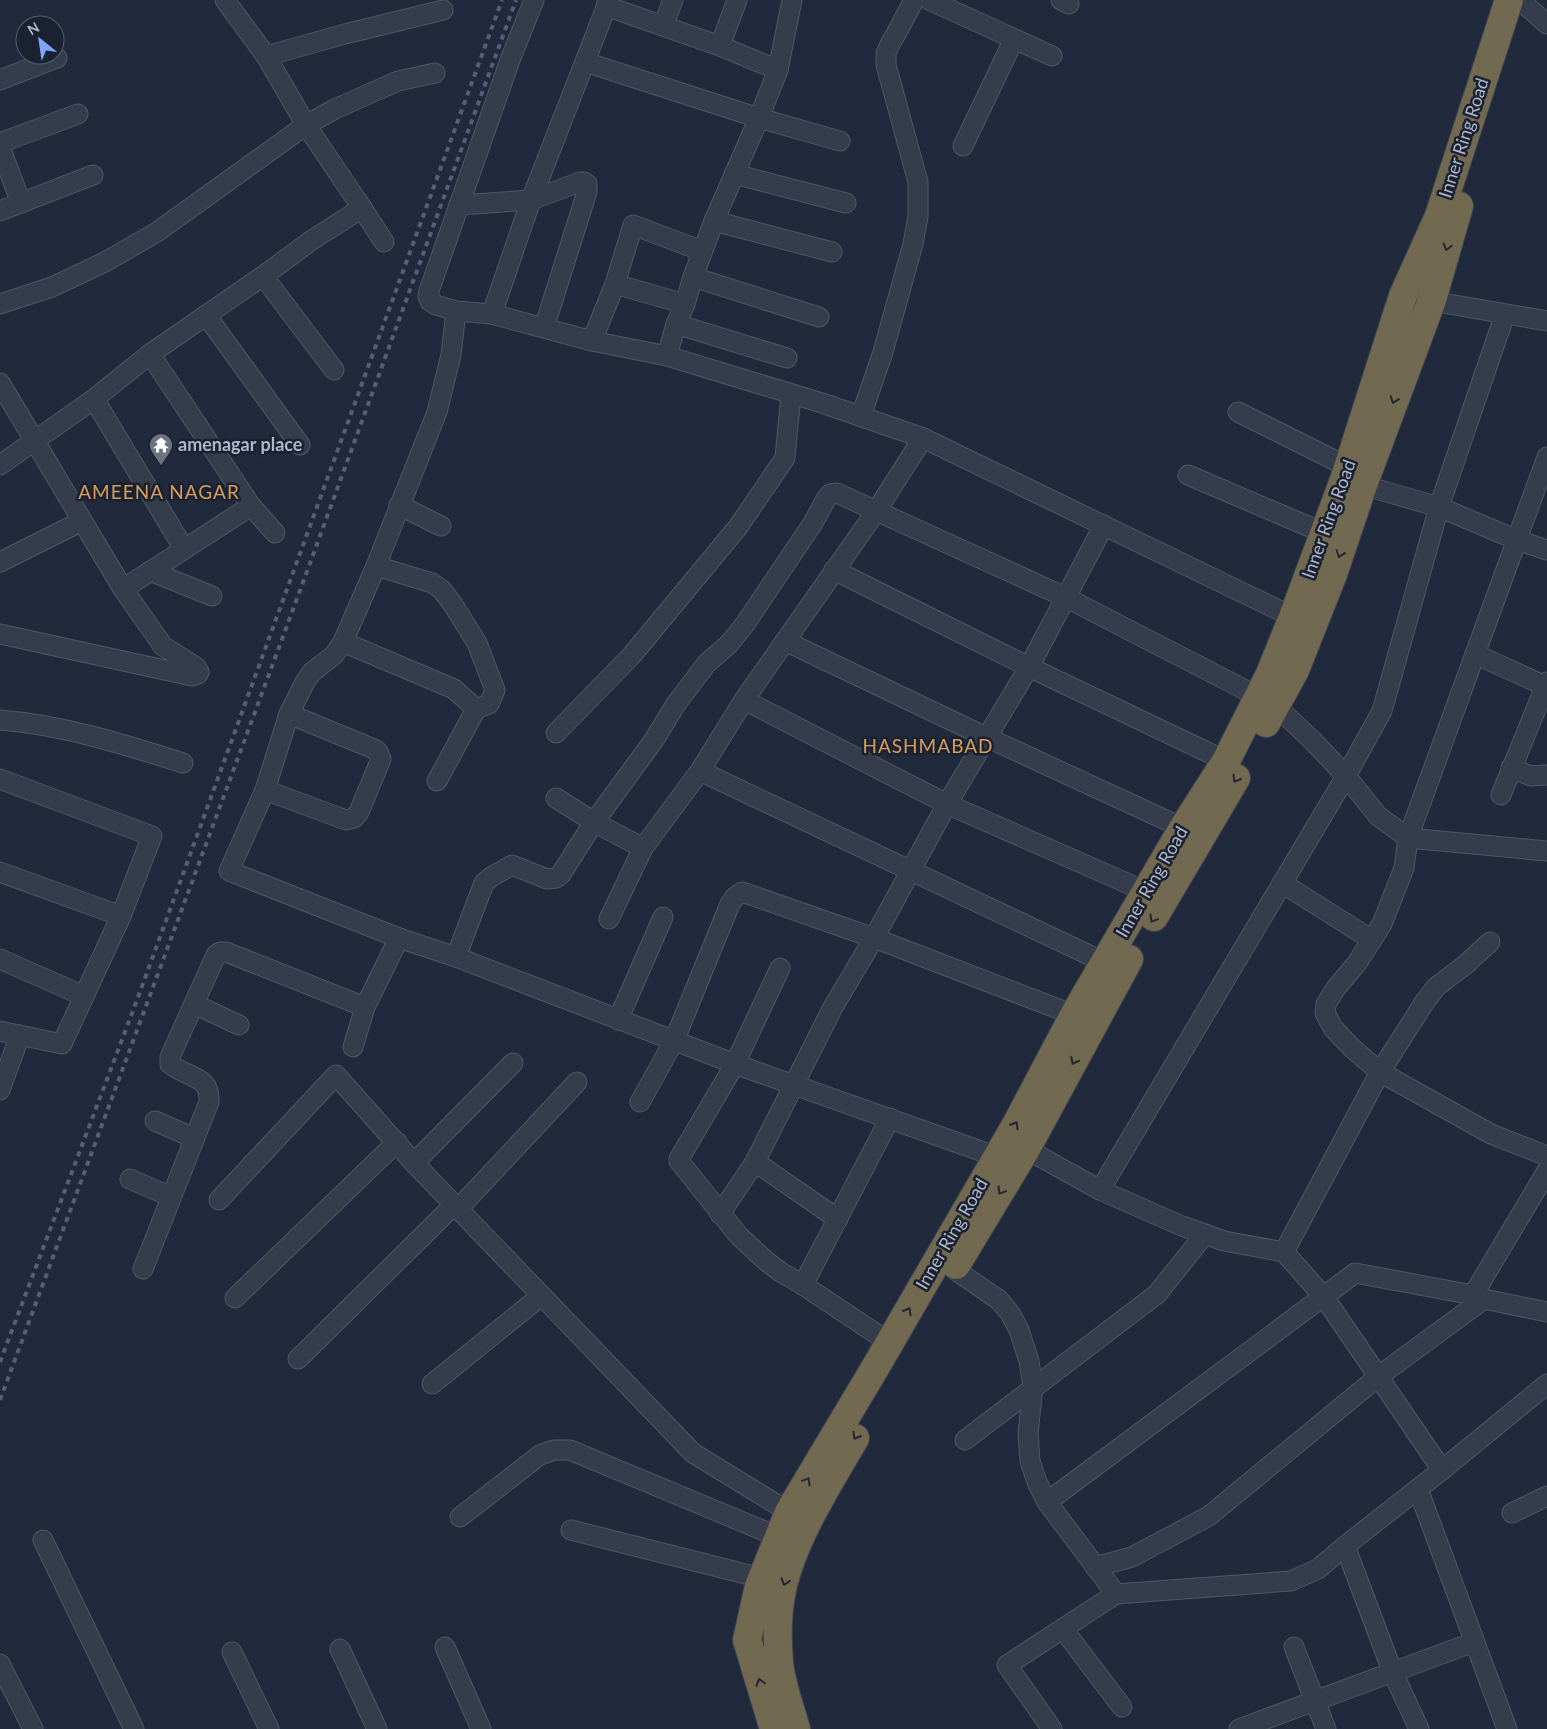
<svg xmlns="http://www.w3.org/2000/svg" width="1547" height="1729" viewBox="0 0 1547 1729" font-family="Lato,sans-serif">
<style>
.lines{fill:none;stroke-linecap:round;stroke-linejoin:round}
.street-casing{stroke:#505767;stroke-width:21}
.highway-casing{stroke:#3d4454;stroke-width:30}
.street{stroke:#353c4c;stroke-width:19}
.highway{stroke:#726951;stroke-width:28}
.rail{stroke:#565f73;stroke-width:4;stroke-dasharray:5 5;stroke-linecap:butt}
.oneway{stroke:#232834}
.labels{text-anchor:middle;stroke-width:5;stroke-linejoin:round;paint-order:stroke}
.street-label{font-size:18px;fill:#b0b7c8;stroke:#1a2131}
.poi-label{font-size:18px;font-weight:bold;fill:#b0b7c8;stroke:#1a2131;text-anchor:start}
.neighbourhood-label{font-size:19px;letter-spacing:1px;fill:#d99e59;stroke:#1a2131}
</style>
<rect width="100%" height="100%" fill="#212a3c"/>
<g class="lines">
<g class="street-casing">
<g id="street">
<path d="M 534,0 L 510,60 L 429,291 L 428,296 L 430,301 L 436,305 L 456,311 L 492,314 L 592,341 L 667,356 L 822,403 L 923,438 L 1293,617"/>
<path d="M 929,0 L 1052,56"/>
<path d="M 1061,0 L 1069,4"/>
<path d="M 1523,3 L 1547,24"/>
<path d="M 606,6 L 720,46 L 778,70"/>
<path d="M 663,26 L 673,0"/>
<path d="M 720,46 L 737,0"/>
<path d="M 266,56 L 345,34 L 443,10"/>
<path d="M 585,62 L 759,118 L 840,141"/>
<path d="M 0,80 L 57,58"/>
<path d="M 0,143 L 78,114"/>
<path d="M 963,146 L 1014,39"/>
<path d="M 0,147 L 21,203"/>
<path d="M 734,174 L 846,203"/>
<path d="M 459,205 L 531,200 L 580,182 L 584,182 L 587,184 L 587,192 L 544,328"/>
<path d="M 362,208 L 384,242"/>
<path d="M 0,211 L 93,175"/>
<path d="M 714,221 L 832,252"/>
<path d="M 263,276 L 334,370"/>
<path d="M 693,277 L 819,317"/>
<path d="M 615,284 L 685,304"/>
<path d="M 1420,299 L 1547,321"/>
<path d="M 0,304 L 52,287 L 105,262 L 157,232 L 306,125 L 266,56 L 225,0"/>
<path d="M 456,311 L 451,355 L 437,412 L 376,566 L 343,642 L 334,655 L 312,672 L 305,682 L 289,714 L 265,790 L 229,871 L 399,938 L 456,957 L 735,1064 L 1009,1161"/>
<path d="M 492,314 L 531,200 L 609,0"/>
<path d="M 206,315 L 300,445"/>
<path d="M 676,324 L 787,358"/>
<path d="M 592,341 L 615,284 L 633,225 L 702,251"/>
<path d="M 150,354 L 251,506 L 275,533"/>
<path d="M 667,356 L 676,324 L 685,304 L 693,277 L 714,221 L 759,118 L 778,70 L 792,0"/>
<path d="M 0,383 L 123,589 L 163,646 L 196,667 L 199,672 L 198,674 L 192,676 L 0,634"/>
<path d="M 94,399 L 184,549"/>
<path d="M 1238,412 L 1348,467"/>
<path d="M 861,416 L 883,352 L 913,244 L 918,216 L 918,182 L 886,65 L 886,53 L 891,42 L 896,34 L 914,0"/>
<path d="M 1547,457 L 1408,838 L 1404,868 L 1382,924 L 1357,963 L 1336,988 L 1326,1004 L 1325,1013 L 1333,1028 L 1352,1048 L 1380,1072 L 1491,1134 L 1547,1156"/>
<path d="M 0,465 L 94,399 L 150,354 L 263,276 L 312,240 L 362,208 L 306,125 L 335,109 L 398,81 L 435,73"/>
<path d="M 1188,475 L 1324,533"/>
<path d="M 1352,482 L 1439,507 L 1517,540 L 1547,550"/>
<path d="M 399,505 L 441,526"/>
<path d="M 0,562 L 82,521"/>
<path d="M 376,566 L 432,583 L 442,590 L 452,603 L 477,643 L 495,690 L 489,704 L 476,709 L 437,781"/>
<path d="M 834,570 L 1029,667 L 1226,761"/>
<path d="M 150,571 L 212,596"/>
<path d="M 123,589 L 251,506"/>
<path d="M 785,641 L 986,737 L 1183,828"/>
<path d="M 343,642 L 454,689 L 476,709"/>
<path d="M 1475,654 L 1545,686 L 1547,685"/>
<path d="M 744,700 L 947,804 L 1147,892"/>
<path d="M 1275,705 L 1313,741 L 1346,776 L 1378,816 L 1408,838 L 1547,851"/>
<path d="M 0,720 C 63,725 123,744 183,763"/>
<path d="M 556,733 L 632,655 L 738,527 L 785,458 L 791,394"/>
<path d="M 1511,768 L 1531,776 L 1547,775"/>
<path d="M 700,771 L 1106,963"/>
<path d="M 0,779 L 152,836 L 121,916 L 62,1044 L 0,1031"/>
<path d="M 265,790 L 346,820 L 354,818 L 359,812 L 381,759 L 378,752 L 374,749 L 289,714"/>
<path d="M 1501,795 L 1547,682"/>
<path d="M 556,798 L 594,822 L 654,740 L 676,704 L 707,663 L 729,644 L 745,624 L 813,523 L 826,499 L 830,494 L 837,493 L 1065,597 L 1259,697"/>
<path d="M 643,848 L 700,771 L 744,700 L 877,510 L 923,438"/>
<path d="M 0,872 L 121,916"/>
<path d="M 1282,883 L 1372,940"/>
<path d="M 456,957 L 484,883 L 491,877 L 512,865 L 547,879 L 556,878 L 561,874 L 594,822 L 643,848 L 609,919"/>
<path d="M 0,959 L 84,996"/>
<path d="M 780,968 L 735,1064 L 679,1159 L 679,1161 L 739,1236 L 766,1261 L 782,1273 L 803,1285 L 890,1343"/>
<path d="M 194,1004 L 239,1025"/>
<path d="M 618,1020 L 663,917"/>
<path d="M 353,1047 L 365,1007 L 399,938"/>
<path d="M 0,1090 L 20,1035"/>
<path d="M 640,1102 L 674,1041 L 730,904 L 735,897 L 742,892 L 874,938 L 1074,1015"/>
<path d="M 155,1121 L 194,1138"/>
<path d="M 1026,1149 L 1100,1190 L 1182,1226 L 1224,1241 L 1284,1252 L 1324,1297 L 1442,1470 L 1547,1384"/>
<path d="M 755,1162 L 838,1219"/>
<path d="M 414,1163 L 513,1063"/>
<path d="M 130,1179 L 171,1197"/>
<path d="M 1100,1190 L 1346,776 L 1382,711 L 1439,507 L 1505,314"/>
<path d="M 219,1200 L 336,1075 L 414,1163 L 693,1453 L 789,1512"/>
<path d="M 458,1209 L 577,1082"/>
<path d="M 720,1214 L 755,1162 L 832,1009 L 874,938 L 947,804 L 1029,667 L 1104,525"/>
<path d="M 1284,1252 L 1380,1072 L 1424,1003 L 1436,987 L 1465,965 L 1490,942"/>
<path d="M 143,1269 L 209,1102 C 211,1075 187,1078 170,1064 L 170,1057 L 216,955 L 220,952 L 226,952 L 365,1007"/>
<path d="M 954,1269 L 999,1300 L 1010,1313 L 1019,1330 L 1029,1361 L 1033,1387 L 1028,1433 L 1030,1461 L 1037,1482 L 1047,1502 L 1116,1594 L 1291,1581 L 1318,1569 L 1345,1546 L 1442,1470"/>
<path d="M 803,1285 L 890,1118"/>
<path d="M 1473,1295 L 1547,1171"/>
<path d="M 235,1298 L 397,1142"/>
<path d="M 298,1359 L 454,1205"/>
<path d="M 432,1384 L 541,1296"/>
<path d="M 965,1440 L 1157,1294 L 1205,1234"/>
<path d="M 1418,1489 L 1507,1729"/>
<path d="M 1047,1502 L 1355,1273 L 1473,1295 L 1484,1299 L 1547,1312"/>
<path d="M 1512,1513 L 1547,1496"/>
<path d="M 460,1517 L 540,1455 L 554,1450 L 570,1450 L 779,1537"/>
<path d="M 571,1530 L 762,1578"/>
<path d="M 43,1540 L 134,1729"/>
<path d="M 1345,1546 L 1393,1673 L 1419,1729"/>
<path d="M 1095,1567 L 1132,1557 L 1209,1516 L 1379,1376 L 1484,1299"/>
<path d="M 1063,1629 L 1122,1707"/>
<path d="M 445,1647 L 481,1729"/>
<path d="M 1294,1647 L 1326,1729"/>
<path d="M 340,1649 L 377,1729"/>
<path d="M 232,1652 L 269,1729"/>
<path d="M 0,1664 L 33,1729"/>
<path d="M 1052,1729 L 1007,1665 L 1116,1594"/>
<path d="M 1239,1729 L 1474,1642"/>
</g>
</g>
<g class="highway-casing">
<g id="highway">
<path d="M 1266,723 L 1295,670 L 1333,574 L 1363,485 L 1432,300 L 1459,206"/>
<path d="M 1154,917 L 1236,778"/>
<path d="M 956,1265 L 1026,1149 L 1129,959"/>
<path d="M 774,1729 L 747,1640 L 759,1586 L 789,1512 L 875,1368 L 1017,1123 L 1074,1015 L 1183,828 L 1226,761 L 1270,674 L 1293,617 L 1344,480 L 1403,296 L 1439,216 L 1509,0"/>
<path d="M 796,1729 C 790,1707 781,1684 779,1662 C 777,1639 777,1613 782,1590 C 793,1538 829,1483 855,1438"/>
</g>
</g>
<use href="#street" class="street"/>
<use href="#highway" class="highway"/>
<g class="rail">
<path d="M 0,1362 L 137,1000 L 502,0"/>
<path d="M 0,1400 L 298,596 L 516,0"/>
</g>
</g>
<defs><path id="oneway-chevron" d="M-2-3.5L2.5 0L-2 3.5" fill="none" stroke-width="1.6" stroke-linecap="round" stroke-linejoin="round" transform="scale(1.25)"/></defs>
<g class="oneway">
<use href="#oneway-chevron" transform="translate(1447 247) rotate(106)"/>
<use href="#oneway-chevron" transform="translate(1394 400) rotate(110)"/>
<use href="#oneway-chevron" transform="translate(1340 554) rotate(109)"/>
<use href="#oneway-chevron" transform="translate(1236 779) rotate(120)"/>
<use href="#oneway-chevron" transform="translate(1153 919) rotate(121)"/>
<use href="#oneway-chevron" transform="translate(1074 1061) rotate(118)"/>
<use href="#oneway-chevron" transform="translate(1015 1125) rotate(-60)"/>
<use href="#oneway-chevron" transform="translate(1001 1191) rotate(121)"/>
<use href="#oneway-chevron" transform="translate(908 1311) rotate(-60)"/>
<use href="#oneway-chevron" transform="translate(856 1436) rotate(120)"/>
<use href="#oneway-chevron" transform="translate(807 1481) rotate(-59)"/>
<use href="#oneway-chevron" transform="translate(785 1582) rotate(107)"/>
<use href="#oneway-chevron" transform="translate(760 1682) rotate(-106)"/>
</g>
<defs>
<g id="temple-pin" transform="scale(1.25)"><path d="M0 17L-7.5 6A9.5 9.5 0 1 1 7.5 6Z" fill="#6b7280" stroke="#1a2131"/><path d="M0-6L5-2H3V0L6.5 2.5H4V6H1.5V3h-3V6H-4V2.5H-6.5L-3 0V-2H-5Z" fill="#fff"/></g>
</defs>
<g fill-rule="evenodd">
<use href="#temple-pin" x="161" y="445"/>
</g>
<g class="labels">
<g class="street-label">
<text transform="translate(1464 138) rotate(-72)" y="6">Inner Ring Road</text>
<text transform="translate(1329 519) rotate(-70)" y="6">Inner Ring Road</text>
<text transform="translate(1152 882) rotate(-60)" y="6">Inner Ring Road</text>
<text transform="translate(952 1234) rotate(-60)" y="6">Inner Ring Road</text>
</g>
<g class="poi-label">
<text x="178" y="451">amenagar place</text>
</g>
<g class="neighbourhood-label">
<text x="159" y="499">AMEENA NAGAR</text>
<text x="928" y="753">HASHMABAD</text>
</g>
</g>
<g transform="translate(40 40) rotate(330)"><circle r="24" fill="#1a2131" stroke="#565d6d"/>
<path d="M0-4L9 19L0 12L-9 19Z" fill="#80a3fd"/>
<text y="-8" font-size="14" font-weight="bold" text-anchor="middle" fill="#b0b7c8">N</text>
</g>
</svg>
